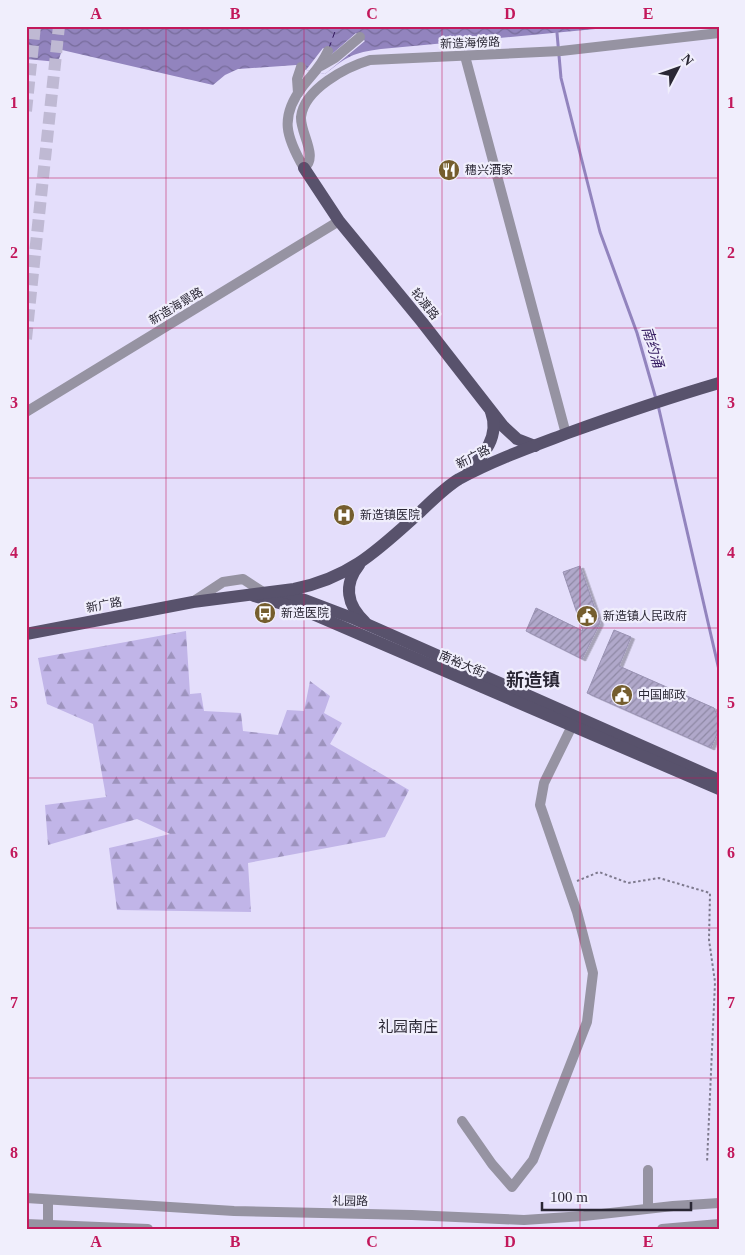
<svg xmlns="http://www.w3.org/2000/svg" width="745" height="1255" viewBox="0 0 745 1255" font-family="'Times New Roman','Noto Sans SC',serif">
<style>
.forest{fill:url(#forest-firs)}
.water{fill:url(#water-waves)}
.pier{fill:#e4defb}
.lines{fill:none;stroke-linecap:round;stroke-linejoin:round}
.stream{stroke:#9284be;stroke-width:3}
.ferry{stroke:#32185e;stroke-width:1;stroke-dasharray:6 5;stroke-linecap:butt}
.building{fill:url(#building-hatch);stroke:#9992b3;filter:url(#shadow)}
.major-tunnel{stroke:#bfb9d3;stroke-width:12;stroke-dasharray:12 6;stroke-linecap:butt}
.path{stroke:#7e7a8e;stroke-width:2;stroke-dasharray:2.5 2.5;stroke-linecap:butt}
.minor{stroke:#9693a2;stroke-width:10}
.major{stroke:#58526c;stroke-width:12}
.grid{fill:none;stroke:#c2185b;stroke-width:1;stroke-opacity:0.55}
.labels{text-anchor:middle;stroke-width:4.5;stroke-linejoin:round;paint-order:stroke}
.street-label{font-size:12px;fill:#2a2734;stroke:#f0eefc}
.poi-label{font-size:12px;fill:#2a2734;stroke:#f0eefc;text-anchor:start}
.water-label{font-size:14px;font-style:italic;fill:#32185e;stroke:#f0eefc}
.quarter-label{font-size:15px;fill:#2a2734;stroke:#f0eefc}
.district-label{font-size:18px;font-weight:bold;fill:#2a2734;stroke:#f0eefc}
.neatline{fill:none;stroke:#c2185b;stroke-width:2}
.grid-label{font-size:16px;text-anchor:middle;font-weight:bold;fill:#c2185b}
</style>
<defs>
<pattern id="forest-firs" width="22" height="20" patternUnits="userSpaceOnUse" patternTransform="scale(1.25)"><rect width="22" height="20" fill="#c1b5e8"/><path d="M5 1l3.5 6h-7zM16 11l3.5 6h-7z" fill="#9d93bd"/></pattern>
<pattern id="water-waves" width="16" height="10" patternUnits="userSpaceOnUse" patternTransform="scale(1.25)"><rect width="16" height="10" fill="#9284be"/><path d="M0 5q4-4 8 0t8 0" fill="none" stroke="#776c9b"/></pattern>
<pattern id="building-hatch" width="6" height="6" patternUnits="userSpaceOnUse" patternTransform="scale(1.25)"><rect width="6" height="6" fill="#b0a8ca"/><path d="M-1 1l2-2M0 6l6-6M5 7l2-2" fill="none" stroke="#8f89a5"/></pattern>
<filter id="shadow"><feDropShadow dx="3.5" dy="2" stdDeviation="0" flood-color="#0004"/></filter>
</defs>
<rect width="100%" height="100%" fill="#e4defb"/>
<path class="forest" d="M 186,631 L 190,694 L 201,693 L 204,711 L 241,713 L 243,731 L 278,735 L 287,710 L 304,711 L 310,681 L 330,696 L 324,713 L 342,723 L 330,744 L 409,790 L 385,837 L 248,863 L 251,912 L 117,910 L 109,848 L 170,834 L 137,819 L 48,845 L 45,805 L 106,797 L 93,724 L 47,704 L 38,658 Z"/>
<path class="water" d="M 26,26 L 672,26 L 606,28 L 381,49 C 352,53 348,56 325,74 L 306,70 L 296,65 L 238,69 L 225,75 L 213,85 L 62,50 L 58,62 L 26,59 Z"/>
<path class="pier" d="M 356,33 L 365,41 L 325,74 L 306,70 L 323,48 L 332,54 Z"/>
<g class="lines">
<g class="stream">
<path d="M 557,33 L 561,78 L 600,232 L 637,333 L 656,399"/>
<path d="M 658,405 L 719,670"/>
</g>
<path class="ferry" d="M 329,48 L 337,26"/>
</g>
<g class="building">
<path d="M 580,566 L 600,623 L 582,659 L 526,631 L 536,608 L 583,631 L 563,572 Z"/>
<path d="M 614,630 L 631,637 L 619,666 L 714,708 L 719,720 L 719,729 L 711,748 L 587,693 Z"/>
</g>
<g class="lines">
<g class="major-tunnel">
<path d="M 26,111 L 35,26"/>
<path d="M 26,339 L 59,26"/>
</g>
<path class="path" d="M 577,881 L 599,872 L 628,883 L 659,878 L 710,893 L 709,940 L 715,982 L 707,1163"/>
<g class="minor">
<path d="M 328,51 C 320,68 314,72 303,86 C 279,117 286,137 304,168 C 319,157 300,133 301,117 C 304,89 346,67 370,60 L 561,51 L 719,33"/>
<path d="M 465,56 L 566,434"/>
<path d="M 321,66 L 335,58 L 360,37"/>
<path d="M 298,93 L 297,79 L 301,67"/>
<path d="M 26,412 L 339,221"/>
<path d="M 194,601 L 223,582 L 243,579 L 263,592"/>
<path d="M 462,1121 L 492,1164 L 512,1187 L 533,1160 L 587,1022 L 593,973 L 577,912 L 540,805 L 544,783 L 572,726"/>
<path d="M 26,1198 L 234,1211 L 412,1215 L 524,1220 L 584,1216 L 673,1206 L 719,1203"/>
<path d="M 48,1200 L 48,1226"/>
<path d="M 648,1208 L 648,1170"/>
<path d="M 26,1224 L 148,1229"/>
<path d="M 662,1229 L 719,1224"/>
</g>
<g class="major">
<path d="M 304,168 L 339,221 L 422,322 L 503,426 L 517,439 L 535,446"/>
<path d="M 468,471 C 484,455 500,436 491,412"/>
<path d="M 359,565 C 343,585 347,605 365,622"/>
<path d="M 281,594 L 305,600 L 355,619 L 719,780"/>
<path d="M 254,596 L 301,609 L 315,615 L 719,789"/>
<path d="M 26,634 L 193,602 L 294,589 C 350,578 378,550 419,513 C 432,501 444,488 459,479 C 494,460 531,447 568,433 C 618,415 668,398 719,383"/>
</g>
</g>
<path class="grid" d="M 166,26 L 166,1229M 304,26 L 304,1229M 442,26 L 442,1229M 580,26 L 580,1229M 26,178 L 719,178M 26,328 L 719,328M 26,478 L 719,478M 26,628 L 719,628M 26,778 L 719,778M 26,928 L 719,928M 26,1078 L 719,1078"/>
<defs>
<g id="restaurant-disc" transform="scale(1.125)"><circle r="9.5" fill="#755e2e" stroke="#f0eefc"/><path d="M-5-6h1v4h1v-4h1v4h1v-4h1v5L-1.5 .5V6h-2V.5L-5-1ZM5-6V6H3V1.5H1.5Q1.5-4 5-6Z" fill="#fff"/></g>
<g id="hospital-disc" transform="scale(1.125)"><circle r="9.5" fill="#755e2e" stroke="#f0eefc"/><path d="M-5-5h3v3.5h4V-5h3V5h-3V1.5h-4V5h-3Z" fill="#fff"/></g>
<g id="bus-disc" transform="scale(1.125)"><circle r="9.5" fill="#755e2e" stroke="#f0eefc"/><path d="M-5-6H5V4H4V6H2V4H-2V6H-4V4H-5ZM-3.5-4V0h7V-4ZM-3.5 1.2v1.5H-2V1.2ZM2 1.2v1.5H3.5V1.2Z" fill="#fff"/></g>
<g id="civic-disc" transform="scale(1.125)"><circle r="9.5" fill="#755e2e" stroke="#f0eefc"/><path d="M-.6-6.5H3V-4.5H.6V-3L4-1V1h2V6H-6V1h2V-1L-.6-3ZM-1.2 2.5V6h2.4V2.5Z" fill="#fff"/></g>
</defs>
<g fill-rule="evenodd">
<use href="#restaurant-disc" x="449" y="170"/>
<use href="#hospital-disc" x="344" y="515"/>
<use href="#bus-disc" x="265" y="613"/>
<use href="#civic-disc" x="587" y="616"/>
<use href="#civic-disc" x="622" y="695"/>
</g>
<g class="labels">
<g class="street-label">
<text transform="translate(470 43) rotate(-2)" y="4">新造海傍路</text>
<text transform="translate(425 304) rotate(51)" y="4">轮渡路</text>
<text transform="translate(176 306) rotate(-31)" y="4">新造海景路</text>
<text transform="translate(473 457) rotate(-27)" y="4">新广路</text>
<text transform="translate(104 605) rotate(-11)" y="4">新广路</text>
<text transform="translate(462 664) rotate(23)" y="4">南裕大街</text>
<text transform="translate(350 1201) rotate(1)" y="4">礼园路</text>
</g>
<g class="poi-label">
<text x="465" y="174">穗兴酒家</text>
<text x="360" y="519">新造镇医院</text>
<text x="281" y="617">新造医院</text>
<text x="603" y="620">新造镇人民政府</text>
<text x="638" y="699">中国邮政</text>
</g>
<g class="water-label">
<text transform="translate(653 347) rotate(73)" y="5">南约涌</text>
</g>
<g class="quarter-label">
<text x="408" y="1032">礼园南庄</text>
</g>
<g class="district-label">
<text x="533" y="686">新造镇</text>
</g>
</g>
<rect width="745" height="1255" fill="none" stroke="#f0eefc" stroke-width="55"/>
<g transform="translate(678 68) rotate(49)" stroke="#f0eefc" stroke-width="4" paint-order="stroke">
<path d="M0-4L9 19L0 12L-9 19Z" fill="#2a2734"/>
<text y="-8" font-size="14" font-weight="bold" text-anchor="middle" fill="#2a2734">N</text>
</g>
<path d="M542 1202v8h149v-8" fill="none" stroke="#2a2734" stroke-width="2.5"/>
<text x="550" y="1202" font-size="15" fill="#2a2734" stroke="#f0eefc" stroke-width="4" paint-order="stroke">100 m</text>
<rect x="28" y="28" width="690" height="1200" class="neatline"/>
<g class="grid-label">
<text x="96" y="19">A</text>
<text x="235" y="19">B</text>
<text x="372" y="19">C</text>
<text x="510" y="19">D</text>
<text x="648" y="19">E</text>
<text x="14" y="108">1</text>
<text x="731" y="108">1</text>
<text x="14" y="258">2</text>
<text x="731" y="258">2</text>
<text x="14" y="408">3</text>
<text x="731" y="408">3</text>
<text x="14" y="558">4</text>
<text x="731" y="558">4</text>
<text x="14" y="708">5</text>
<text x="731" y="708">5</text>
<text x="14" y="858">6</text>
<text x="731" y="858">6</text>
<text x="14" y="1008">7</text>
<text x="731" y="1008">7</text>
<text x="14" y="1158">8</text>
<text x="731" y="1158">8</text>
<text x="96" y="1247">A</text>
<text x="235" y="1247">B</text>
<text x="372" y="1247">C</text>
<text x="510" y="1247">D</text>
<text x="648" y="1247">E</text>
</g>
</svg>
